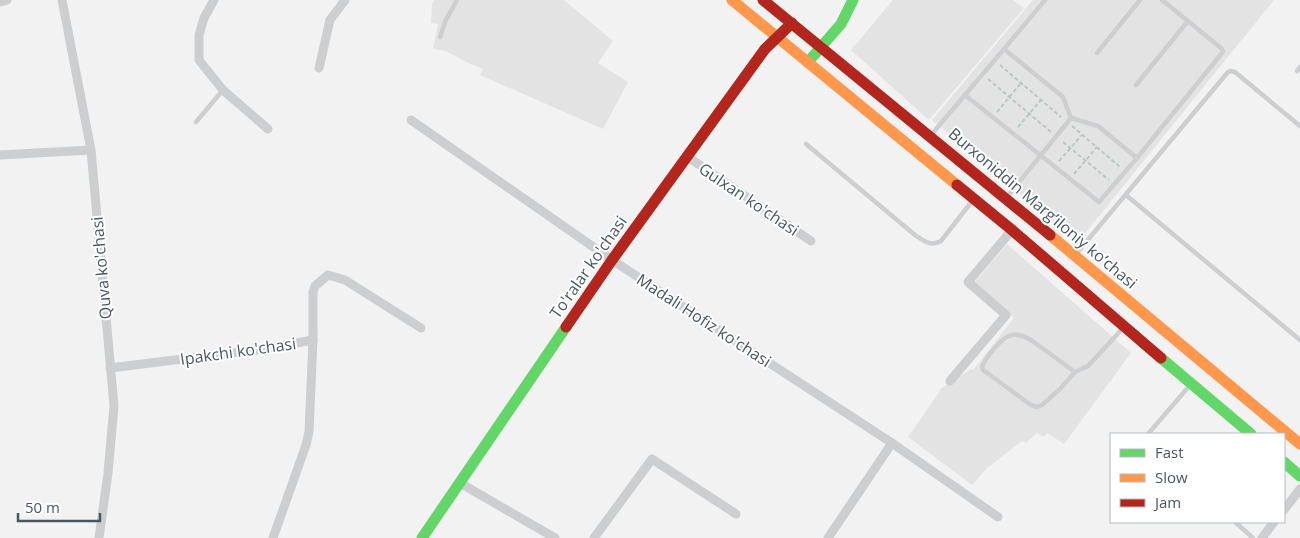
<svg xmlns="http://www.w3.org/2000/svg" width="1300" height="538" viewBox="0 0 1300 538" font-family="'Open Sans',sans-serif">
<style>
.education{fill:#e4e3e4}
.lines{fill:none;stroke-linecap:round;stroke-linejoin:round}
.path{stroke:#bac7c1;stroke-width:2;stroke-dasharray:4 2.5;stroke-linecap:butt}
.lane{stroke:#ccced0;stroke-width:4.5}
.street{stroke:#ccced0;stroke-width:9}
.fast{stroke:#63d668;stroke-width:11}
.slow{stroke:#ff974d;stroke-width:11}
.jam{stroke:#b3261e;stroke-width:11}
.labels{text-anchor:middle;stroke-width:4;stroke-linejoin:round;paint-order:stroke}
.street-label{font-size:16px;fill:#49575f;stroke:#fff}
</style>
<rect width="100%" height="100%" fill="#f2f2f2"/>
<g class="education">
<path d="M 434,0 L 564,0 L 613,41 L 598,63 L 628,82 L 603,129 L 480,75 L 483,69 L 464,61 L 446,51 L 433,49 L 438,24 L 431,23 L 432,4 Z"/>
<path d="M 893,0 L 1013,0 L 1024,8 L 929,120 L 851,50 Z"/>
<path d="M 1033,0 L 1274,0 L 1078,242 L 932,120 Z"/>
<path d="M 1007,244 L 1131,353 L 1064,444 L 1047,433 L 1044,437 L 1037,433 L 1026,443 L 1022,441 L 987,468 L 972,485 L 908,437 L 940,391 L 939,390 L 971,369 L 973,370 L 1014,318 L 974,283 Z"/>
</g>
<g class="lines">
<g class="path">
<path d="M 1000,65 L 1061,117"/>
<path d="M 988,79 L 1051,132"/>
<path d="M 997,112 L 1021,83"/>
<path d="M 1072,126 L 1120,167"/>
<path d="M 1018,127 L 1041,100"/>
<path d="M 1063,142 L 1109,180"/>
<path d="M 1059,161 L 1082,135"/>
<path d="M 1074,174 L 1097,147"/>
</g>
<g class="lane">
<path d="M 1045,0 L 1004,49 L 1063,97 L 1071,118"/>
<path d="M 440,37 L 445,22 L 457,0"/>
<path d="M 1097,53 L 1140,0"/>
<path d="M 1297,71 L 1300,67"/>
<path d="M 1136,85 L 1188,21"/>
<path d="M 965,95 L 1099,202 L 1137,158"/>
<path d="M 1071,118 L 1098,126 L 1137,158 L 1222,53 L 1223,51 L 1221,48 L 1162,0"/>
<path d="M 196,122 L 223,90"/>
<path d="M 931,135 L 1004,49"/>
<path d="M 806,144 L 915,235 C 924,241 931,247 941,241 L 973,200"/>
<path d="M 1126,195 L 1300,340"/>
<path d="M 1007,197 L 1071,118"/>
<path d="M 1076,254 L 1228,72 L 1231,71 L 1235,72 L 1300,126"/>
<path d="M 1075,372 L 1031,340 C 1026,337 1018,334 1012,335 C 1002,336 985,359 982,367 L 983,370 L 1031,405 L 1037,407 L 1042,405 L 1060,389 L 1075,372 L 1088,366 L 1124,327"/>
<path d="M 1148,434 L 1191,384"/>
<path d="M 1235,522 L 1253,538"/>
</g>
<g class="street">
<path d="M 62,0 L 91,150 L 114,406 L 108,473 L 99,538"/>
<path d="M 214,0 L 204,18 L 199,35 L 199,60 L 223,90 L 268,129"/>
<path d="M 0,2 L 7,0"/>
<path d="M 319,68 L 330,20 L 345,0"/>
<path d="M 411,120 L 612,260 L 892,443 L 998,517"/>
<path d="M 0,155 L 91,150"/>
<path d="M 688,157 L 811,241"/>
<path d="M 313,340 L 313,292 L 315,286 L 328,275 L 345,280 L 421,328"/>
<path d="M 110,368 L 256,350 L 313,340 L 309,432 L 306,445 L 273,538"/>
<path d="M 950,381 L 1006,315 L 968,282 L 1012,230"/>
<path d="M 460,483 L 555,538"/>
<path d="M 1284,510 L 1300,489"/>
<path d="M 594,538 L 652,459 L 736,514"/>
<path d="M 828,538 L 892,443"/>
<path d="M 1262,538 L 1274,522"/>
</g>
<g class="fast">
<path d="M 808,62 L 841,24 L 853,0"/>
<path d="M 1161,358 L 1251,434"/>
<path d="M 1284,462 L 1300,476"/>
<path d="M 422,538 L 566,327"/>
</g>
<g class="slow">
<path d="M 732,0 L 957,185"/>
<path d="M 1050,235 L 1300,444"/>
</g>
<g class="jam">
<path d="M 763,0 L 1050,235"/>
<path d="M 957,185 L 1012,230 L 1161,358"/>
<path d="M 566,327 L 612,260 L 765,49 L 792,23"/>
</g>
</g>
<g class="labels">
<g class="street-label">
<text transform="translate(749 199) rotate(34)" y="6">Gulxan ko'chasi</text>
<text transform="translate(1043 208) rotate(40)" y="6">Burxoniddin Marg’iloniy ko’chasi</text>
<text transform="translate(588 267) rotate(-55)" y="6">To'ralar ko'chasi</text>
<text transform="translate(101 268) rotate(-95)" y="6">Quva ko'chasi</text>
<text transform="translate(704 320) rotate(33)" y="6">Madali Hofiz ko'chasi</text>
<text transform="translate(238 351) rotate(-8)" y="6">Ipakchi ko'chasi</text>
</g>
</g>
<rect x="1110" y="433" width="175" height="90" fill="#ffffff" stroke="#b6bcbf"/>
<rect x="1120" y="449" width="25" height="8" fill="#63d668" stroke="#b6bcbf"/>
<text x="1155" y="458" font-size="15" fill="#49575f">Fast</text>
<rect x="1120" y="474" width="25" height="8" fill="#ff974d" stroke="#b6bcbf"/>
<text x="1155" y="483" font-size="15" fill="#49575f">Slow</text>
<rect x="1120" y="499" width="25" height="8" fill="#b3261e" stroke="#b6bcbf"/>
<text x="1155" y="508" font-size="15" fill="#49575f">Jam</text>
<path d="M18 513v8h82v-8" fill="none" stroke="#49575f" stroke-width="2.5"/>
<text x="25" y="513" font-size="15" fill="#49575f" stroke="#ffffff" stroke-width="4" paint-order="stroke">50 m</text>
</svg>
